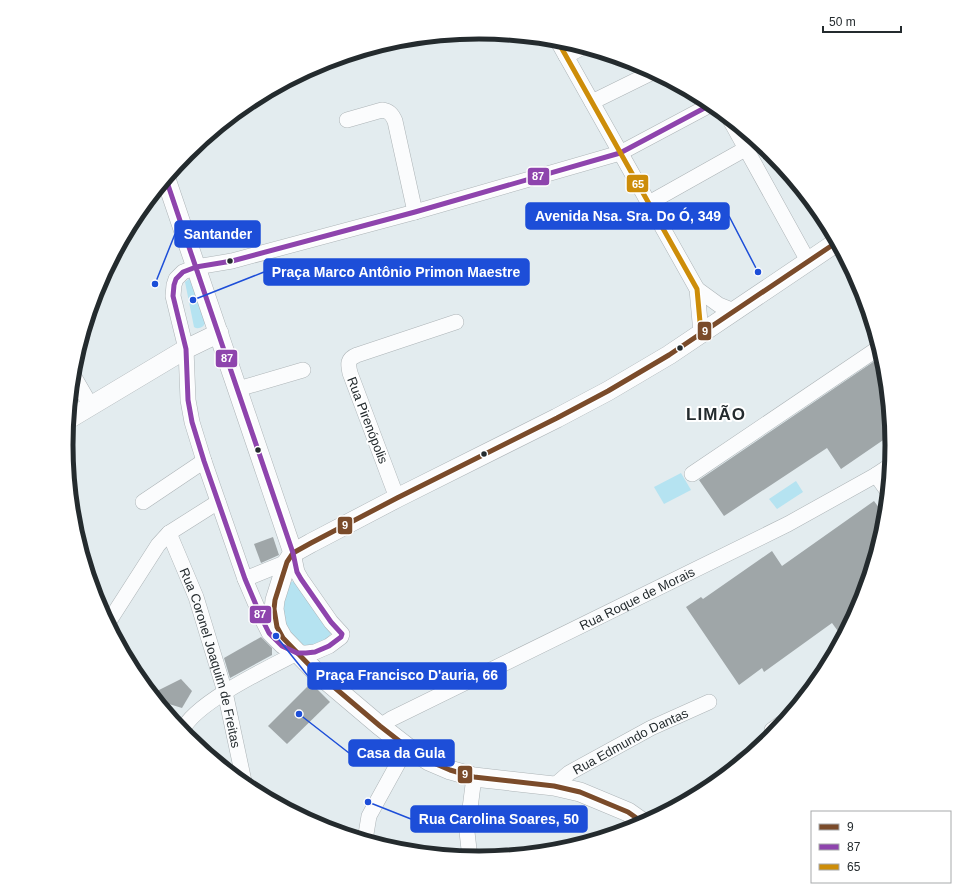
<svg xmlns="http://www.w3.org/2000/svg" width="959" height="891" viewBox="0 0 959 891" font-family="Arial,sans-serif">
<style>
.green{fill:#b5e3f1}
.building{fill:#9fa6a8}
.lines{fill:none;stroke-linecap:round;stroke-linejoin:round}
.minor-casing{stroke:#adb4b7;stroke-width:16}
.major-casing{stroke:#adb4b7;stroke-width:20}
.minor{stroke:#fbfcfd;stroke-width:15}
.major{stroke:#fbfcfd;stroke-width:19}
.bus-1-casing{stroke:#fff;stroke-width:8}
.bus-2-casing{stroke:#fff;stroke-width:8}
.bus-3-casing{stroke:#fff;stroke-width:8}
.bus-1{stroke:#7a4b2a;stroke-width:5}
.bus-2{stroke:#8e44ad;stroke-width:5}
.bus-3{stroke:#cd8d09;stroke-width:5}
.bus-dot{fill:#242b2e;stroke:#fff;stroke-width:1.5}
.labels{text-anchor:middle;stroke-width:4;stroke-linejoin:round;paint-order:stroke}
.street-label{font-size:13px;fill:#242b2e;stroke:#fff}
.district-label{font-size:17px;font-weight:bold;letter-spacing:1px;fill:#242b2e;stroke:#fff}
.rim{fill:none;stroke:#242b2e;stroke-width:5}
.leader{fill:none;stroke:#1d4ed8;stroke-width:1.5}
.callout-dot{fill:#1d4ed8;stroke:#fff;stroke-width:1.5}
.callout{fill:#1d4ed8;stroke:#1d4ed8;stroke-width:1.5}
.callout-label{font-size:14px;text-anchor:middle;font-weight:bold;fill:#fff}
.line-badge{stroke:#fff;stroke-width:1.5}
.badge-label{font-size:11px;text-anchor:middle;font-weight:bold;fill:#fff}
</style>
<rect width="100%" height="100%" fill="#e3ecef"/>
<g class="green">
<path d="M 189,279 L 191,279 L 205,323 C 204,327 198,330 194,327 L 185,282 Z"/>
<path d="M 681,473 L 691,490 L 664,504 L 654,487 Z"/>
<path d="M 796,481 L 803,492 L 777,509 L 769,499 Z"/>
<path d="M 298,580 L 332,632 L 325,641 L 309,650 L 294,648 L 279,607 L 291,582 Z"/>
</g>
<g class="building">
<path d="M 882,356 L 885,365 L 892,434 L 841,469 L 827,448 L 724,516 L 699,480 Z"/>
<path d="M 874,501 L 886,517 L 885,526 L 861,604 L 843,638 L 832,623 L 764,672 L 762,668 L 739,685 L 686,607 L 701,597 L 703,599 L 772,551 L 782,566 Z"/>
<path d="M 273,537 L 279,555 L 261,563 L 254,544 Z"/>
<path d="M 261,637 L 272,648 L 272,655 L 230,678 L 224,658 Z"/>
<path d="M 181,679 L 192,691 L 182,708 L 156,700 L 151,694 Z"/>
<path d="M 311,683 L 330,702 L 287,744 L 268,726 Z"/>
</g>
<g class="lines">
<g class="minor-casing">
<g id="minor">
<path d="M 557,40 L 697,289 L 701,333"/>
<path d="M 566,56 L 583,47"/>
<path d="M 592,102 L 653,72"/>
<path d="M 729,118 L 808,261"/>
<path d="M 347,120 L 382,110 C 389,111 392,114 395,121 L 415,212"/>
<path d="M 649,203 L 747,148"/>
<path d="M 697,289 L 719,305 L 734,311"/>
<path d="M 73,375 L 91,406"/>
<path d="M 238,389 L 303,370"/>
<path d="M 692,474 L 880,347"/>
<path d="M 876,475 L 888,492"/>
<path d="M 397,498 L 350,373 C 348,364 347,359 357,355 L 456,322"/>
<path d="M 143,502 L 204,461"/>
<path id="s1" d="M 169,533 L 196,597 L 225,692 L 245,786"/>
<path d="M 293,553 L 297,572 L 301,579 L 331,622 L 342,634 L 341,637 L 329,646 L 315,652 L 306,653 L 297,653 L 282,646 L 269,633 L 262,619 L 245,579 L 204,461 L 192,422 L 188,400 L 186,349 L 173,296 L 174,285 L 176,279 L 183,272 L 196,267 L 232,261 L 415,212 L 620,153 L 712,104"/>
<path d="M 245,579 L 287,562"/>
<path d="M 108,623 L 158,545 L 169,533 L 218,502"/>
<path id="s2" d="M 380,726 L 391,719 L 788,524 L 876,475 L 891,465"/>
<path d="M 772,730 L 786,720"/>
<path d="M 182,731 C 194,703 268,668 297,653"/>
<path d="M 743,760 L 744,761"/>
<path id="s3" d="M 554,786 L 569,773 L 651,728 L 709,702"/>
<path d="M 367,841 L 366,834 L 369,816 L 407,747"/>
<path d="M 470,858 L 467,832 L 474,777"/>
</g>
</g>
<g class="major-casing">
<g id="major">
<path d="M 166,179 L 293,553"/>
<path d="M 69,419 L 186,349 L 219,333"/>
<path d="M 645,824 L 628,812 L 580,792 L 554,786 L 474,777 L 450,770 L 429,761 L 407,747 L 380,726 L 315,671 L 283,638 L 277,627 L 274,609 L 275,600 L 287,562 L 293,553 L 311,543 L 397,498 L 557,418 L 608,391 L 669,355 L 837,242"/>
</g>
</g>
<use href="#minor" class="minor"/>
<use href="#major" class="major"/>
<g class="bus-1-casing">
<path id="bus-1" d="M 645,824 L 628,812 L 580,792 L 554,786 L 474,777 L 450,770 L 429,761 L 407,747 L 380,726 L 315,671 L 283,638 L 277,627 L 274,609 L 275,600 L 287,562 L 293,553 L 311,543 L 397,498 L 557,418 L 608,391 L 669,355 L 837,242"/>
</g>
<g class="bus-2-casing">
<path id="bus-2" d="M 166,179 C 208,304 251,429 293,553 L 297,572 L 301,579 L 331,622 L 342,634 L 341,637 L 329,646 L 315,652 L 306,653 L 297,653 L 282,646 L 269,633 L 262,619 L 245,579 L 204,461 L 192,422 L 188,400 L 186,349 L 173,296 L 174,285 L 176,279 L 183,272 L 196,267 L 232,261 L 415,212 L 620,153 L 712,104"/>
</g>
<g class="bus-3-casing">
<path id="bus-3" d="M 557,40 L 697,289 L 701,333"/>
</g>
<use href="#bus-1" class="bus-1"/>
<use href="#bus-2" class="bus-2"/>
<use href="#bus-3" class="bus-3"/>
</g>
<g class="bus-dot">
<circle cx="230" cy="261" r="3.5"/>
<circle cx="680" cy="348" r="3.5"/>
<circle cx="258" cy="450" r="3.5"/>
<circle cx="484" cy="454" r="3.5"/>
</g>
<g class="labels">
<g class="street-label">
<text transform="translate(368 420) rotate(69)" y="5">Rua Pirenópolis</text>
<text dy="5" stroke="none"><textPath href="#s2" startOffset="287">Rua Roque de Morais</textPath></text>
<text dy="5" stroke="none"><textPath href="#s1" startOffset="132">Rua Coronel Joaquim de Freitas</textPath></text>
<text dy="5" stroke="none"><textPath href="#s3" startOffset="89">Rua Edmundo Dantas</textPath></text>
</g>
<g class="district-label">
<text x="716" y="420">LIMÃO</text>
</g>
</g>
<path d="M0 0H959V891H0ZM73 445a406 406 0 1 1 812 0a406 406 0 1 1-812 0Z" fill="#fff" fill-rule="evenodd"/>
<path class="rim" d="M73 445a406 406 0 1 1 812 0a406 406 0 1 1-812 0Z"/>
<path class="leader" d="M758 272L729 216M155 284L175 234M193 300L264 272M276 636L308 676M299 714L349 753M368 802L411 819"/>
<g class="callout-dot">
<circle cx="758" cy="272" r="4"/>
<circle cx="155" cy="284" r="4"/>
<circle cx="193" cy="300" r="4"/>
<circle cx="276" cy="636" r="4"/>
<circle cx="299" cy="714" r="4"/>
<circle cx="368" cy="802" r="4"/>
</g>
<g class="callout">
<rect x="526" y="203" width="203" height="26" rx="4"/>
<rect x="175" y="221" width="85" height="26" rx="4"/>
<rect x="264" y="259" width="265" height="26" rx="4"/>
<rect x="308" y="663" width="198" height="26" rx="4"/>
<rect x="349" y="740" width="105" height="26" rx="4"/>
<rect x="411" y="806" width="176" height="26" rx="4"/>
</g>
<g class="callout-label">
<text x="628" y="221">Avenida Nsa. Sra. Do Ó, 349</text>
<text x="218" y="239">Santander</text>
<text x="396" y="277">Praça Marco Antônio Primon Maestre</text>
<text x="407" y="680">Praça Francisco D'auria, 66</text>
<text x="401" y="758">Casa da Gula</text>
<text x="499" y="824">Rua Carolina Soares, 50</text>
</g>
<g class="line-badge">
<rect x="527" y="167" width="23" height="19" rx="4" fill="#8e44ad"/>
<rect x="626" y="174" width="23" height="19" rx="4" fill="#cd8d09"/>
<rect x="697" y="321" width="15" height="20" rx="4" fill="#7a4b2a"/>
<rect x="215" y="349" width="23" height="19" rx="4" fill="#8e44ad"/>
<rect x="337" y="516" width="16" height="19" rx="4" fill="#7a4b2a"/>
<rect x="249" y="605" width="23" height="19" rx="4" fill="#8e44ad"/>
<rect x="457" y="765" width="16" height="19" rx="4" fill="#7a4b2a"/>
</g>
<g class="badge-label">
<text x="538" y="180">87</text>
<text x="638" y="188">65</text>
<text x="705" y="335">9</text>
<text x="227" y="362">87</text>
<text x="345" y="529">9</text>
<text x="260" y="618">87</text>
<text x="465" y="778">9</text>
</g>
<rect x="811" y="811" width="140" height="72" fill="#ffffff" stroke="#a7aaab"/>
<rect x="819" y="824" width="20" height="6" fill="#7a4b2a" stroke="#a7aaab"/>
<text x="847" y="831" font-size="12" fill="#242b2e">9</text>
<rect x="819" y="844" width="20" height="6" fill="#8e44ad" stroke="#a7aaab"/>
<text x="847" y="851" font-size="12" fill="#242b2e">87</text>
<rect x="819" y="864" width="20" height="6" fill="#cd8d09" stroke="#a7aaab"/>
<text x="847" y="871" font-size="12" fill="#242b2e">65</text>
<path d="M823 26v6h78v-6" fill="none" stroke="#242b2e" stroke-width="2"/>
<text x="829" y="26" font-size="12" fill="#242b2e" stroke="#ffffff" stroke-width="3" paint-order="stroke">50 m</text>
</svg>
